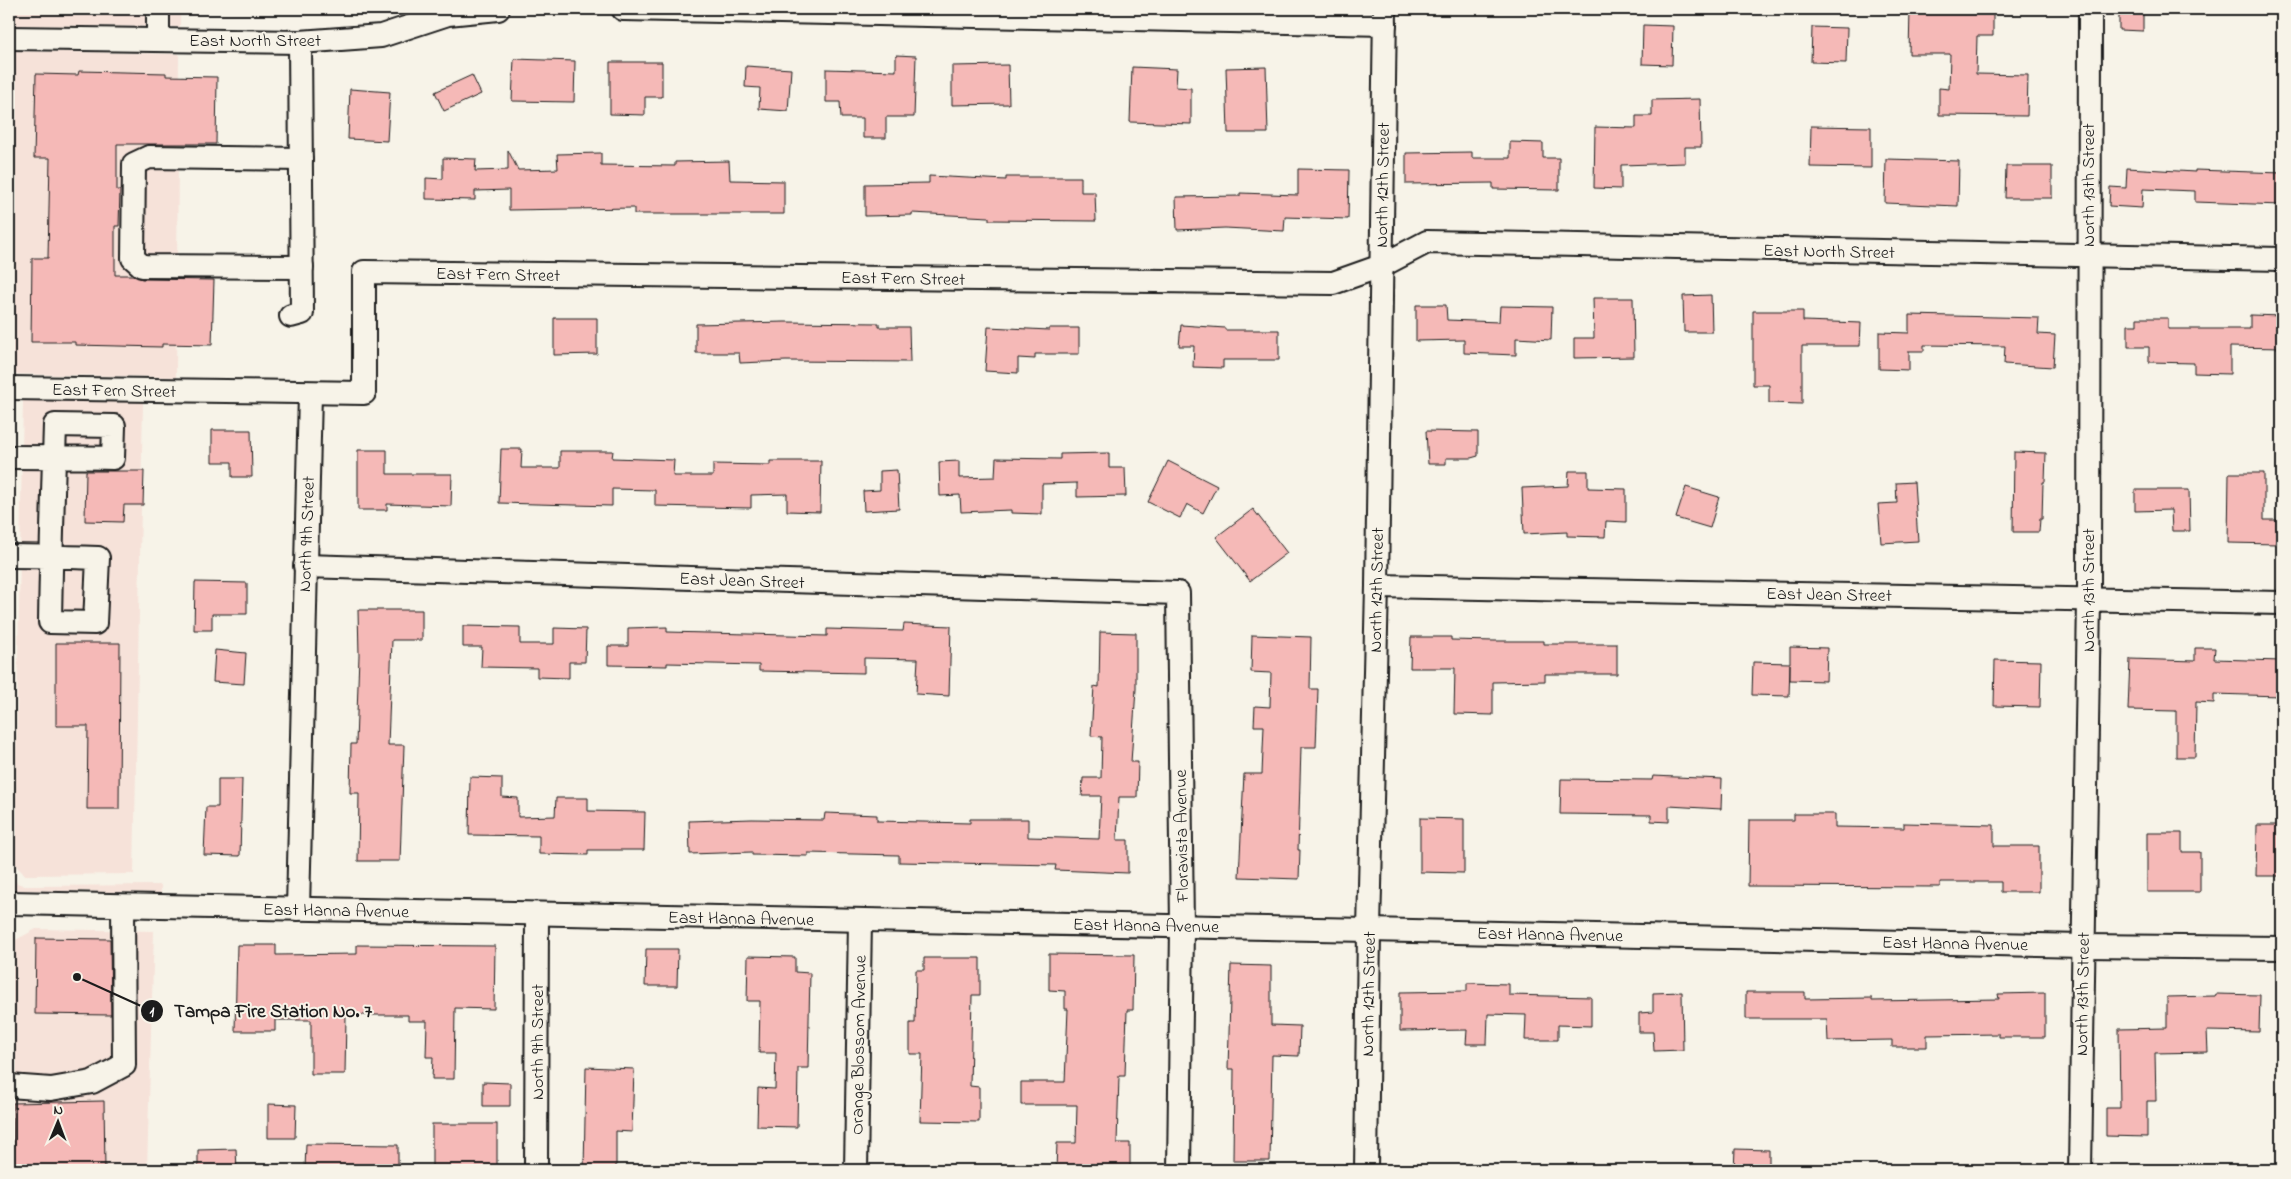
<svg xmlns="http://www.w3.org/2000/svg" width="2291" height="1179" viewBox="0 0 2291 1179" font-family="'Indie Flower',sans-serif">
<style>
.built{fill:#f6e2d9}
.building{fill:#f5b9b7;stroke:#1c1c1c}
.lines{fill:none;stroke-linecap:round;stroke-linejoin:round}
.minor-casing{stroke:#1c1c1c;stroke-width:26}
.minor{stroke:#f7f3e8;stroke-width:22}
.labels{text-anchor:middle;stroke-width:4;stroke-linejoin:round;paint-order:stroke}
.street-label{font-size:18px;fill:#1c1c1c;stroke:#f7f3e8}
.leader{fill:none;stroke:#1c1c1c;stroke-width:2}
.callout-dot{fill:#1c1c1c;stroke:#f7f3e8;stroke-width:2}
.mark-label{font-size:15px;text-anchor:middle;font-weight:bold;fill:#fff}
.callout-label{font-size:19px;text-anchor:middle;font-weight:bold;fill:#1c1c1c;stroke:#f7f3e8;stroke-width:4;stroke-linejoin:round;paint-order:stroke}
</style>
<rect width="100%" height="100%" fill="#f7f3e8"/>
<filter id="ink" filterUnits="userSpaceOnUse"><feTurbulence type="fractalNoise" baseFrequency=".02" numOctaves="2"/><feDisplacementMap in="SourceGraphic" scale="10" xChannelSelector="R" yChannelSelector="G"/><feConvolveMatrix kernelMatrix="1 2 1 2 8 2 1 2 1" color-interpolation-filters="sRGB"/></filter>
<g filter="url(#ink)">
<g class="built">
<path d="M 9,9 L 180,9 L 180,27 L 9,25 Z"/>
<path d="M 9,51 L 179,54 L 176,377 L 9,374 Z"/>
<path d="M 23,400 L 143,402 L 134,874 L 25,875 L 14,864 Z"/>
<path d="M 9,401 L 13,401 L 9,644 Z"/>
<path d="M 9,873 L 17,883 L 25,886 L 161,885 L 161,893 L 9,890 Z"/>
<path d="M 36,929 L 154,931 L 147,1170 L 9,1170 L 9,947 L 14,941 Z"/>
</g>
<g class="building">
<path d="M 1910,9 L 1993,9 L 1993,36 L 1977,36 L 1976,74 L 2028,75 L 2027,116 L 1939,115 L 1939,88 L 1949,89 L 1950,54 L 1909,54 Z"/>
<path d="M 2119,9 L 2143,9 L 2143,31 L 2119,30 Z"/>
<path d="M 1643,25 L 1673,26 L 1672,65 L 1642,64 Z"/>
<path d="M 1812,27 L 1847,28 L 1846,63 L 1811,62 Z"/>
<path d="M 896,55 L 916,56 L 914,117 L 886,117 L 886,138 L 863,138 L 863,118 L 841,118 L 840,102 L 826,102 L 826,69 L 896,71 Z"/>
<path d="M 514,59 L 575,61 L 574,102 L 512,101 Z"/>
<path d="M 610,62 L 662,62 L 662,97 L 645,97 L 645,115 L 610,114 Z"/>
<path d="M 1008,65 L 1009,104 L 952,105 L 952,66 Z"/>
<path d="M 746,66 L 791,69 L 788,111 L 759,109 L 760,88 L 745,87 Z"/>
<path d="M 1132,67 L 1177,69 L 1176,87 L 1191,88 L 1191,124 L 1130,122 Z"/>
<path d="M 1266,67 L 1268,133 L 1228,133 L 1226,68 Z"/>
<path d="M 79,71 L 166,73 L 166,76 L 217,77 L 216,144 L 117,144 L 117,190 L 120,190 L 119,226 L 115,226 L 115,275 L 133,275 L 142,279 L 214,280 L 212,345 L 162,344 L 162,347 L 75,345 L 75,342 L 31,342 L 32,258 L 48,258 L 50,158 L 34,158 L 36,74 L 78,75 Z"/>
<path d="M 472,75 L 481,94 L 444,111 L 435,92 Z"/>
<path d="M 350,89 L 390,92 L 387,141 L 348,139 Z"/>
<path d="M 1700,99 L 1701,147 L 1685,147 L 1685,163 L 1621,165 L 1621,189 L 1594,188 L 1595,127 L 1636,128 L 1636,116 L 1652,116 L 1652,100 Z"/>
<path d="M 1811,126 L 1871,127 L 1871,168 L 1810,167 Z"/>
<path d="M 1510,142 L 1543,143 L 1543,158 L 1559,158 L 1559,190 L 1493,189 L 1493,183 L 1406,184 L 1406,153 L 1472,152 L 1472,158 L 1510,158 Z"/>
<path d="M 508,150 L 518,170 L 558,169 L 557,154 L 601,153 L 601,165 L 675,166 L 675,162 L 729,161 L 730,180 L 784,181 L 784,214 L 634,214 L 634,208 L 509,210 L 509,190 L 475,191 L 475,200 L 426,199 L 426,178 L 443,179 L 443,158 L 476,159 L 475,171 L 508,170 Z"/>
<path d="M 1886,159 L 1959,161 L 1958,206 L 1885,203 Z"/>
<path d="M 2006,166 L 2052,166 L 2052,198 L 2005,198 Z"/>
<path d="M 2127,168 L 2195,172 L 2195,170 L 2282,173 L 2282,205 L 2195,202 L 2195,191 L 2143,189 L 2142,208 L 2109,206 L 2110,187 L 2126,188 Z"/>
<path d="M 1298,169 L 1349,170 L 1348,219 L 1285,217 L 1284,231 L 1225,228 L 1177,230 L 1176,197 L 1240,196 L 1240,193 L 1298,195 Z"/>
<path d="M 929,176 L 1006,180 L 1006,177 L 1081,177 L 1081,192 L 1095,192 L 1096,221 L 989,220 L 989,217 L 912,213 L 912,215 L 865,216 L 865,184 L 929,183 Z"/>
<path d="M 1711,295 L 1712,332 L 1684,332 L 1683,296 Z"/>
<path d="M 1593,298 L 1633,298 L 1634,357 L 1574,358 L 1574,338 L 1594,338 Z"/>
<path d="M 1416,305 L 1446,305 L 1447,320 L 1499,322 L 1500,306 L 1552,307 L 1551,340 L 1516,338 L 1516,355 L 1464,353 L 1464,340 L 1416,341 Z"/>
<path d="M 1753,311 L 1803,311 L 1803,321 L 1861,323 L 1860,346 L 1802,346 L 1802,404 L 1769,403 L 1769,385 L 1753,385 Z"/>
<path d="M 1909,315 L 2039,318 L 2038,334 L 2055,335 L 2053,367 L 2004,364 L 2005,346 L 1924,345 L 1924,351 L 1909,351 L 1909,370 L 1879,369 L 1879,332 L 1909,333 Z"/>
<path d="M 2250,315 L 2282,316 L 2282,348 L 2230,347 L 2230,374 L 2194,373 L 2194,363 L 2149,362 L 2149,347 L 2128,347 L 2128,325 L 2137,325 L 2137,318 L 2168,318 L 2168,329 L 2250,329 Z"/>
<path d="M 554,318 L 597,318 L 597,354 L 554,355 Z"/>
<path d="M 785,322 L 879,323 L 879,327 L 909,327 L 910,362 L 786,361 L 740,363 L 739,353 L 696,353 L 696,324 Z"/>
<path d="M 1181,325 L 1225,328 L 1225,330 L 1279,330 L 1279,360 L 1223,360 L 1223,368 L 1193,367 L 1194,346 L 1179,346 Z"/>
<path d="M 988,327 L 1049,330 L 1049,328 L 1079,328 L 1079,354 L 1035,354 L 1035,359 L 1018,358 L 1018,373 L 985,371 Z"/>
<path d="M 212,430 L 251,430 L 252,477 L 232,477 L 232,462 L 212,462 Z"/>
<path d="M 1426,431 L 1478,432 L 1478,456 L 1471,458 L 1446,458 L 1446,464 L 1428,464 Z"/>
<path d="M 501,449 L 522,449 L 521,468 L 560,468 L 560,451 L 613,451 L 612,458 L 674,460 L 673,476 L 713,476 L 713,464 L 770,465 L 770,461 L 821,461 L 820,512 L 787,511 L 787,494 L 751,495 L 751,508 L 655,506 L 655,490 L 612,489 L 612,506 L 499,503 Z"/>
<path d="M 358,450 L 387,450 L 387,474 L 452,474 L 451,506 L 387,504 L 387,510 L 358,510 Z"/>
<path d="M 2014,452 L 2046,453 L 2045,482 L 2043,482 L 2042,519 L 2040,519 L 2039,532 L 2013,532 Z"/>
<path d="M 1109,453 L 1109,468 L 1125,468 L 1126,496 L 1077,497 L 1077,483 L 1042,484 L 1042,514 L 1011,513 L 1011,510 L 961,512 L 960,495 L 940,496 L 939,462 L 959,461 L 959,478 L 995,477 L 996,458 L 1060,459 L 1060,454 Z"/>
<path d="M 1168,461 L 1217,486 L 1203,513 L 1187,504 L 1180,518 L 1148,502 Z"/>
<path d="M 897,470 L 899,509 L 864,511 L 863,491 L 880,490 L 880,471 Z"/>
<path d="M 86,471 L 144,471 L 143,505 L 124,505 L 123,522 L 85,521 Z"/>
<path d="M 1569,471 L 1588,471 L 1588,488 L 1626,489 L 1626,522 L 1606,521 L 1605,537 L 1567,536 L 1567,532 L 1524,534 L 1522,488 L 1568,486 Z"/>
<path d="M 2229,473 L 2264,473 L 2264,520 L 2277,520 L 2277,544 L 2228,543 Z"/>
<path d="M 1914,482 L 1918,541 L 1881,543 L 1878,504 L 1897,503 L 1896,483 Z"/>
<path d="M 1686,487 L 1719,497 L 1710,528 L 1676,518 Z"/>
<path d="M 2135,490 L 2189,490 L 2190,531 L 2172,531 L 2171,510 L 2135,511 Z"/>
<path d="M 1253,509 L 1287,553 L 1250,581 L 1216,537 Z"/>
<path d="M 195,582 L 247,583 L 247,614 L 212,614 L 212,630 L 194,630 Z"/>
<path d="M 358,610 L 422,610 L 422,640 L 392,640 L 388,745 L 404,745 L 400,861 L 358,861 L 359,793 L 350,793 L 351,744 L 356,744 L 359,655 Z"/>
<path d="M 904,624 L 951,626 L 949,696 L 916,694 L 918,659 L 864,658 L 864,673 L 759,671 L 759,665 L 667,663 L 667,666 L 608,665 L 608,646 L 628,646 L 628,628 L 667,627 L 667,632 L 827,636 L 827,629 L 903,631 Z"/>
<path d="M 463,626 L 520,627 L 520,644 L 554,644 L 554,628 L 586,629 L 585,662 L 569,662 L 569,678 L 537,677 L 537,668 L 481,667 L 482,647 L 463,647 Z"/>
<path d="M 1100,632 L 1136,633 L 1136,689 L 1131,762 L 1138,762 L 1137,797 L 1119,797 L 1117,840 L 1128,840 L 1128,873 L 1055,870 L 1056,865 L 899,862 L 899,855 L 808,853 L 808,856 L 752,855 L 752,852 L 690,854 L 689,821 L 752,819 L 824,820 L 825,813 L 877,815 L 877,821 L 970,823 L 970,819 L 1028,819 L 1028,837 L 1099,839 L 1101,796 L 1082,796 L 1083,778 L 1101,778 L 1102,737 L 1091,736 L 1094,686 L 1099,687 Z"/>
<path d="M 1252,635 L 1311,637 L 1310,689 L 1318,689 L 1316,747 L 1301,747 L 1298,850 L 1300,850 L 1299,879 L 1239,877 L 1244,774 L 1262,774 L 1264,726 L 1254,726 L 1255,706 L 1270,707 L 1271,673 L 1251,672 Z"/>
<path d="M 1411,637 L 1451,637 L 1451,640 L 1494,641 L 1544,641 L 1544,644 L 1617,644 L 1617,674 L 1545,674 L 1545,681 L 1493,682 L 1493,715 L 1454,714 L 1455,668 L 1410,668 Z"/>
<path d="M 56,643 L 120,643 L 119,809 L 87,809 L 88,726 L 56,726 Z"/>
<path d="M 1790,647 L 1827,648 L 1826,681 L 1790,680 L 1790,664 L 1789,696 L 1752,695 L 1753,662 L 1790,663 Z"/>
<path d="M 2195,648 L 2215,648 L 2214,659 L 2281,661 L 2280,696 L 2214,694 L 2214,703 L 2196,702 L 2195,757 L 2176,757 L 2176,711 L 2128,710 L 2130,659 L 2195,661 Z"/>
<path d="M 215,650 L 246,653 L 244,684 L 213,682 Z"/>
<path d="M 1995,660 L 2041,661 L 2040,707 L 1994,706 Z"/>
<path d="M 1653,776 L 1722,779 L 1721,809 L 1669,806 L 1669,822 L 1651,821 L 1651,815 L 1560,814 L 1561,779 L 1652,780 Z"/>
<path d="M 470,777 L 502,778 L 502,797 L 518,798 L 518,817 L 555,816 L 556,798 L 588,798 L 588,811 L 645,812 L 644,850 L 588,850 L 588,855 L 539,854 L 539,836 L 469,835 Z"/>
<path d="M 218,779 L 242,779 L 240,856 L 204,855 L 206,807 L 218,807 Z"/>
<path d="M 1794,814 L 1835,814 L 1835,827 L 1904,828 L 1904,823 L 1994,825 L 1994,846 L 2039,846 L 2039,892 L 2001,892 L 2001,882 L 1940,882 L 1940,887 L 1748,886 L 1749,820 L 1794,820 Z"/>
<path d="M 1420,818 L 1464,819 L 1464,873 L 1420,872 Z"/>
<path d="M 2257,825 L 2282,825 L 2282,876 L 2256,876 Z"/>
<path d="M 2147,833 L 2182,833 L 2182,852 L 2200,852 L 2200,892 L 2147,892 Z"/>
<path d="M 36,938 L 110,939 L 111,1015 L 35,1014 Z"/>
<path d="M 237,945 L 276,945 L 276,955 L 357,954 L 357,945 L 495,946 L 494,1009 L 455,1008 L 454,1079 L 432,1079 L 433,1057 L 426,1057 L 427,1021 L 408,1021 L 408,1015 L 346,1015 L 345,1074 L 311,1074 L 311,1020 L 275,1020 L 275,1031 L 235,1031 Z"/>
<path d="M 646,949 L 678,949 L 677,986 L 645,986 Z"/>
<path d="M 1049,954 L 1134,955 L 1133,1010 L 1127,1010 L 1125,1076 L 1119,1076 L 1117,1143 L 1130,1143 L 1130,1170 L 1056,1170 L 1057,1143 L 1076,1143 L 1077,1105 L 1021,1105 L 1021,1082 L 1065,1082 L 1068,1009 L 1065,1009 L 1065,991 L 1049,990 Z"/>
<path d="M 748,956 L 795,957 L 795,972 L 810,973 L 808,1068 L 798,1068 L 797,1127 L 757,1126 L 758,1088 L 775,1089 L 776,1053 L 759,1053 L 760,1001 L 747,1001 Z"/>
<path d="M 924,958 L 980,958 L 980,995 L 972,995 L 970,1086 L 979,1087 L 979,1122 L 920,1121 L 922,1054 L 910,1054 L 910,1023 L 915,1023 L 916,970 L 924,970 Z"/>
<path d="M 1231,965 L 1271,966 L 1271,1025 L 1300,1026 L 1299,1056 L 1272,1055 L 1270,1161 L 1233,1161 L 1234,1069 L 1228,1069 Z"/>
<path d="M 1467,983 L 1509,984 L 1509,995 L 1591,997 L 1591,1026 L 1558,1025 L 1558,1040 L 1525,1040 L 1526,1015 L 1488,1014 L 1487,1044 L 1466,1044 L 1467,1030 L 1400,1031 L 1400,992 L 1467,991 Z"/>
<path d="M 1682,992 L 1683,1050 L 1654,1051 L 1653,1032 L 1639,1032 L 1639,1013 L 1653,1012 L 1653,993 Z"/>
<path d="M 1746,992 L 1805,992 L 1805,999 L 1872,998 L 1872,1001 L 1999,999 L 1998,994 L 2045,993 L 2045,1037 L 1999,1037 L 1999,1034 L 1927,1035 L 1927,1047 L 1892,1047 L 1892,1040 L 1828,1041 L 1827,1019 L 1746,1019 Z"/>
<path d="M 2216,994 L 2260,995 L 2259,1032 L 2207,1031 L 2208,1052 L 2155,1053 L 2156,1101 L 2147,1101 L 2147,1137 L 2106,1136 L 2106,1108 L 2120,1108 L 2119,1029 L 2167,1028 L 2167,997 L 2215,996 Z"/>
<path d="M 586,1067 L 634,1069 L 632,1132 L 616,1131 L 616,1170 L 584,1170 Z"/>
<path d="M 483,1082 L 510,1083 L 510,1106 L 483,1106 Z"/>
<path d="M 104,1101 L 105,1170 L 14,1170 L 13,1103 Z"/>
<path d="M 268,1104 L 296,1105 L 295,1138 L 268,1138 Z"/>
<rect x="432" y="1124" width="65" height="46"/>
<path d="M 306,1144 L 398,1145 L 398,1170 L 305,1170 Z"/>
<path d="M 236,1149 L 237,1170 L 198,1170 L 198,1150 Z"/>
<path d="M 1735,1149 L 1769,1150 L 1769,1170 L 1734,1170 Z"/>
</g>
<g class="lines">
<g class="minor-casing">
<g id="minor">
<path d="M 623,9 L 1385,24"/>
<path d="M 9,38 L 300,42 L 381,36 L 448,14 L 498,9"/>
<path d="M 158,40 L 158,9"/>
<path d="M 301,159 L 149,157 L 134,164 L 133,258 L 142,266 L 302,267"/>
<path d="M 291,316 L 302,313 L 300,42"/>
<path d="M 9,388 L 364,393 L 364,272 L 1333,283 L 1381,266 L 1427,242 L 2282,259"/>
<path d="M 9,457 C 43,457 78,457 113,458 L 114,426 L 55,425 C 53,491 51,556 50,622 L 95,623 L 98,558 C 68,557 38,556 9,556"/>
<path d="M 305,566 L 1178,593 L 1182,926 L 1179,1170"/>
<path d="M 1377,586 L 2282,603"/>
<path d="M 9,903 L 1369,930 L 2083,946 L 2282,948"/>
<path d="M 298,909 L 310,393"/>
<path d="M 9,1086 L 51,1089 L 92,1082 L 124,1065 L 123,906"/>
<path d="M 536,1170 L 537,914"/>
<path d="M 856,1170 L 860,920"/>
<path d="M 1366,1170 L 1369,930 L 1377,586 L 1385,9"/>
<path d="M 2080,1170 L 2089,599 L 2090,9"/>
</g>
</g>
<use href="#minor" class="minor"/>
</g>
</g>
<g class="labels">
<g class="street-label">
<text x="255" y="46">East North Street</text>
<text transform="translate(1382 185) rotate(-89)" y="6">North 12th Street</text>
<text transform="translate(2088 185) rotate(-90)" y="6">North 13th Street</text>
<text transform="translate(1829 251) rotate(1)" y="6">East North Street</text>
<text transform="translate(498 274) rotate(1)" y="6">East Fern Street</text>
<text transform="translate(903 278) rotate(1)" y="6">East Fern Street</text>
<text transform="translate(114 390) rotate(1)" y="6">East Fern Street</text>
<text transform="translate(306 534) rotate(-88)" y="6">North 9th Street</text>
<text transform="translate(742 580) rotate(2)" y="6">East Jean Street</text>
<text transform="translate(1376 590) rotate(-89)" y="6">North 12th Street</text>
<text transform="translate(2088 590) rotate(-90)" y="6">North 13th Street</text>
<text transform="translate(1829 594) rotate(1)" y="6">East Jean Street</text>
<text transform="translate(1181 836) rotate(-91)" y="6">Floravista Avenue</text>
<text transform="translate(336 910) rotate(1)" y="6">East Hanna Avenue</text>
<text transform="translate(741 918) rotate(1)" y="6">East Hanna Avenue</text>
<text transform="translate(1146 925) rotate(1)" y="6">East Hanna Avenue</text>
<text transform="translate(1550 934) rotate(1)" y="6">East Hanna Avenue</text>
<text transform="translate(1955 943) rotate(1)" y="6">East Hanna Avenue</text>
<text transform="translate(1368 994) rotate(-89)" y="6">North 12th Street</text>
<text transform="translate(2082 994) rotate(-89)" y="6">North 13th Street</text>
<text transform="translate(537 1042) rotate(-90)" y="6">North 9th Street</text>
<text transform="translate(858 1045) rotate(-89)" y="6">Orange Blossom Avenue</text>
</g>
</g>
<path class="leader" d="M77 977L152 1011"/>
<g class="callout-dot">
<circle cx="77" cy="977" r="5"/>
<circle cx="152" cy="1011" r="12"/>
</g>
<g class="mark-label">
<text x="152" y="1016">1</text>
</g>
<g class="callout-label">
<text x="273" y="1017">Tampa Fire Station No. 7</text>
</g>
<rect width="2291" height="1179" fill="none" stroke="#f7f3e8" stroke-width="30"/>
<rect x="15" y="15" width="2261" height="1149" fill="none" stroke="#1c1c1c" stroke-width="2" filter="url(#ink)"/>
<g transform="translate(58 1122) rotate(1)" stroke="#f7f3e8" stroke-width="4" paint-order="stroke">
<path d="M0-4L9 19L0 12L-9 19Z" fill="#1c1c1c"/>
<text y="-8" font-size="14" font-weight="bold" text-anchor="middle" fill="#1c1c1c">N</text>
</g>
</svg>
